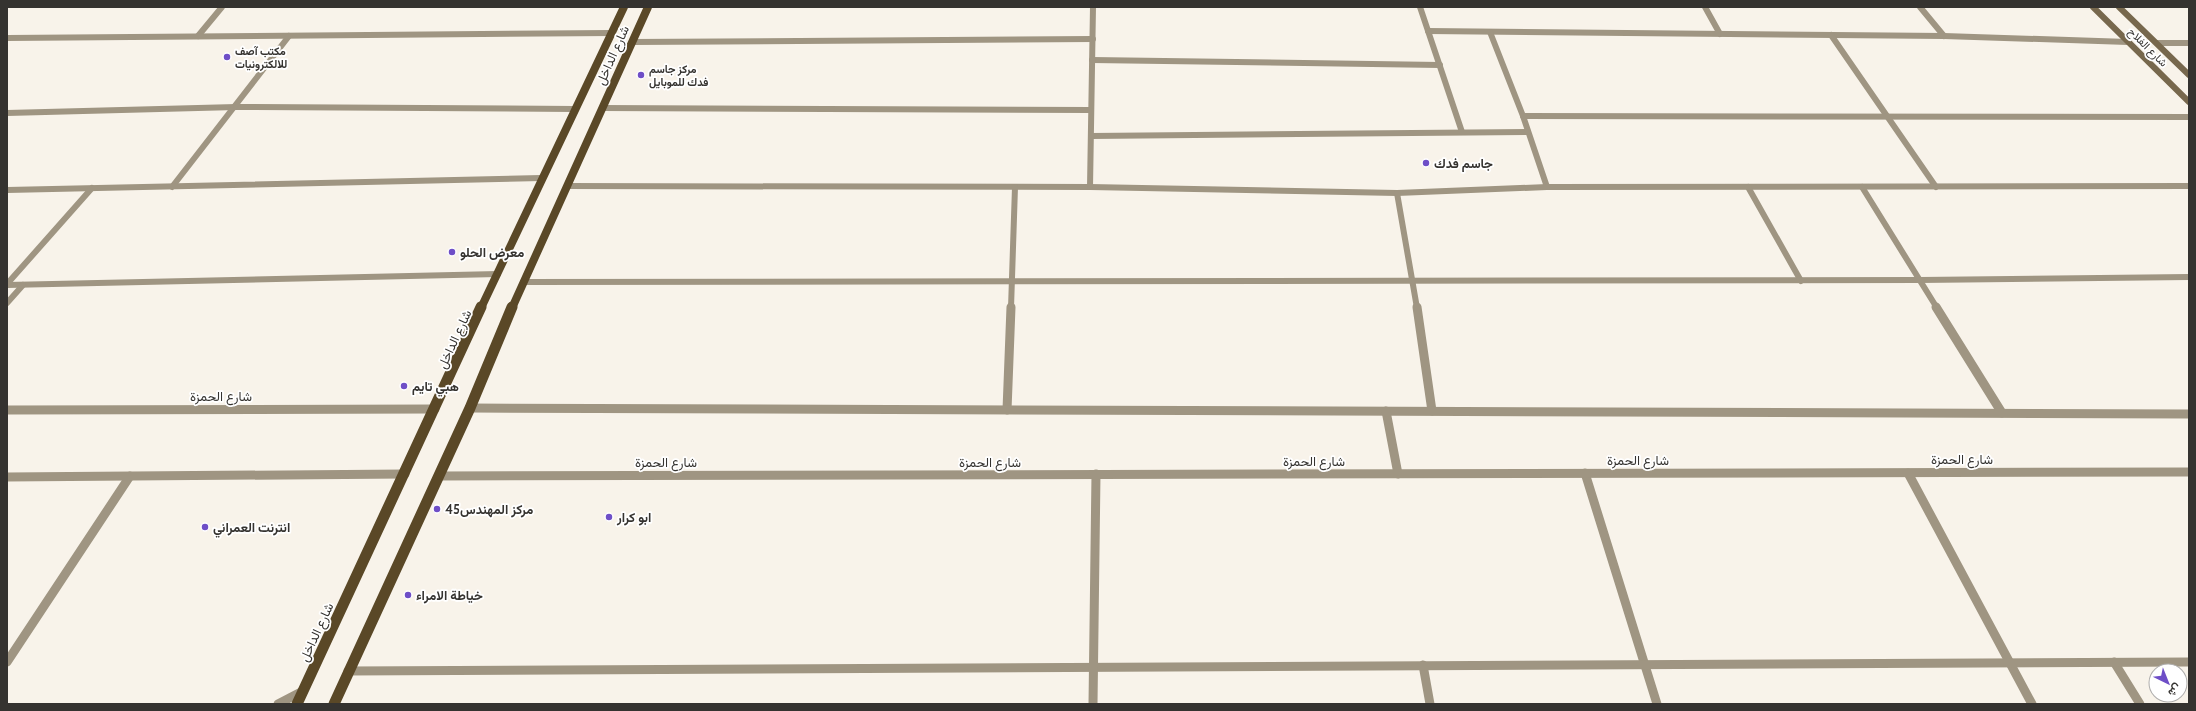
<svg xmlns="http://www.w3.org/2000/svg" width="2196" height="711" viewBox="0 0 2196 711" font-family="Cabin,Vazirmatn,sans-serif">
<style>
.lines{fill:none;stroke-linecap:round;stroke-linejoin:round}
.minor-far1{stroke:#9f9582;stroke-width:6}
.minor{stroke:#9f9582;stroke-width:9}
.tertiary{stroke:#9f9582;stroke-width:9}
.secondary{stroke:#77684d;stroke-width:6}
.primary-far1{stroke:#5a4827;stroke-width:8}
.primary{stroke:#5a4827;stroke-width:11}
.poi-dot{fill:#6e4ec7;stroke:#fff;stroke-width:1.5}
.labels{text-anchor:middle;stroke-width:3.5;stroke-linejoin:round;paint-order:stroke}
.far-street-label{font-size:11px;fill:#353330;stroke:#fff}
.far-poi-label{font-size:11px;font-weight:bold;fill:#353330;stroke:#fff;text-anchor:start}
.street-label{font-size:13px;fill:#353330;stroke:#fff}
.poi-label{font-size:13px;font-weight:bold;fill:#353330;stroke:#fff;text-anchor:start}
</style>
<rect width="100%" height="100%" fill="#f8f3ea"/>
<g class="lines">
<g class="minor-far1">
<path d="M 1420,7 L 1462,132"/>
<path d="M 1705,7 L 1720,34"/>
<path d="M 1920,7 L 1944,36"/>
<path d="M 1428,31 L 1944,36 L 2128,42"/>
<path d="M 1490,32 L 1523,116 L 1547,187"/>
<path d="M 1831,35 L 1936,187"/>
<path d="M 198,36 L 222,7"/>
<path d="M 7,38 L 612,33"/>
<path d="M 632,42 L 1093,39"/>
<path d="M 2157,43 L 2189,43"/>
<path d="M 1092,60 L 1440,65"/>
<path d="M 602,108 L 1091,110"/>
<path d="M 7,113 L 236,107 L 574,109"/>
<path d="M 1523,116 L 2189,117"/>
<path d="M 1091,136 L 1528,132"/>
<path d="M 567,186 L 1090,187 L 1397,193 L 1547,187 L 2189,186"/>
<path d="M 172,187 L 289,36"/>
<path d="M 1090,187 L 1093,7"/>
<path d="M 1748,187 L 1801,281"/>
<path d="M 1862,187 L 1937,308"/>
<path d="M 7,190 L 541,178"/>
<path d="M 1397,193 L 1417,308"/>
<path d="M 523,282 L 1920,280 L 2189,277"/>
<path d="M 7,284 L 92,188"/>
<path d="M 7,285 L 498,274"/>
<path d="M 7,303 L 23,285"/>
<path d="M 1011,308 L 1015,187"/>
</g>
<g class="minor">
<path d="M 1417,307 L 1432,411"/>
<path d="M 1936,307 L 2002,413"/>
<path d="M 1007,410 L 1011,307"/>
<path d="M 1585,473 L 1657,704"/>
<path d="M 1908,473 L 2032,704"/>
<path d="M 7,662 L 130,476"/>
<path d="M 2114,662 L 2140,704"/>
<path d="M 1423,665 L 1430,704"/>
<path d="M 348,671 L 2189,662"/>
<path d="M 278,704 L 303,691"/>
<path d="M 1093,704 L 1096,474"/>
</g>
<g class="tertiary">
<path d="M 470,408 L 2189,414"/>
<path d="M 7,410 L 435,409"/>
<path d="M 1386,411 L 1398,474"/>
<path d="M 439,476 L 2189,472"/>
<path d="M 7,477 L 405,474"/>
</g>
<g class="secondary">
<path d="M 2093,7 L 2189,102"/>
<path d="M 2119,7 L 2189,75"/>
</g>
<g class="primary-far1">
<path d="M 481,308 L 624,7"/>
<path d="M 512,308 L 648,7"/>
</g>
<g class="primary">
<path d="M 297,704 L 481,307"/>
<path d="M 334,704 L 470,408 L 512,307"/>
</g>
</g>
<g class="poi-dot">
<circle cx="227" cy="57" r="4"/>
<circle cx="641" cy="75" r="4"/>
<circle cx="1426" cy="163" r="4"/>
<circle cx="452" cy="252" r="4"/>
<circle cx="404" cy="386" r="4"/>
<circle cx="437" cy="509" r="4"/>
<circle cx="609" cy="517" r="4"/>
<circle cx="205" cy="527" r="4"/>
<circle cx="408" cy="595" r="4"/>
</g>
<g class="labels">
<g class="far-street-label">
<text transform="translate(2148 47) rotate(45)" y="4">شارع الفلاح</text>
</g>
<g class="far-poi-label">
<text x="235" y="55">مكتب آصف<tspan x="235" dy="13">للالكترونيات</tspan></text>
<text x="649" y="73">مركز جاسم<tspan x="649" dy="13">فدك للموبايل</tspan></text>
</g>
<g class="street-label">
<text transform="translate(612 55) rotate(-66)" y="5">شارع الداخل</text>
<text transform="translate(454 339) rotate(-65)" y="5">شارع الداخل</text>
<text x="221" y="401">شارع الحمزة</text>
<text x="1962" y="464">شارع الحمزة</text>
<text x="1638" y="465">شارع الحمزة</text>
<text x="1314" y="466">شارع الحمزة</text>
<text x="666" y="467">شارع الحمزة</text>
<text x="990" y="467">شارع الحمزة</text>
<text transform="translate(316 632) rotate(-65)" y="5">شارع الداخل</text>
</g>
<g class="poi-label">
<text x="1434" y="168">جاسم فدك</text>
<text x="460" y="257">معرض الحلو</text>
<text x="412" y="391">هبي تايم</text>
<text x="445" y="514">مركز المهندس45</text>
<text x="617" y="522">ابو كرار</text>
<text x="213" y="532">انترنت العمراني</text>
<text x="416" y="600">خياطة الامراء</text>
</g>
</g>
<rect width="2196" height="711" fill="none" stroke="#353330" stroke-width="16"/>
<g transform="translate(2168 683) rotate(137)"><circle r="19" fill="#ffffff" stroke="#aeadac"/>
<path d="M0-3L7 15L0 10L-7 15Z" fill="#6e4ec7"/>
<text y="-6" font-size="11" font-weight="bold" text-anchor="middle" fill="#353330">ش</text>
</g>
</svg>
